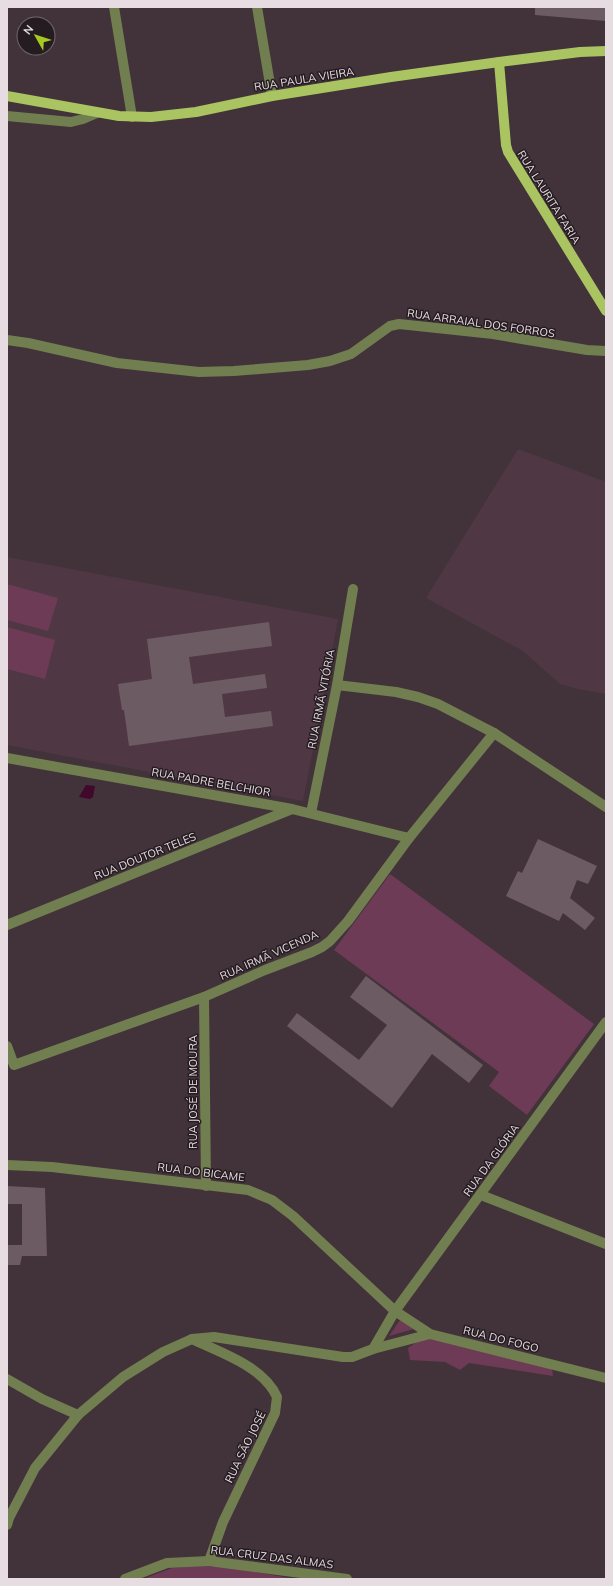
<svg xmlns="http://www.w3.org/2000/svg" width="613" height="1586" viewBox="0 0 613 1586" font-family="Mulish,sans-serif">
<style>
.built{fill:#4f3844}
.green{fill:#6d3b56}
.water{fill:#40082b}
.building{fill:#6d5b63}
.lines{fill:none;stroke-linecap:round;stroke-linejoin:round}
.minor{stroke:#717e50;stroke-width:10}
.major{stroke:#a9c460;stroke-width:10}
.labels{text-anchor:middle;stroke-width:3;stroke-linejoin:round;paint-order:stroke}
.street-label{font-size:11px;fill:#e7dce1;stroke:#241c20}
</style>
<rect width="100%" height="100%" fill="#42323a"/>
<g class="built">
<path d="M 518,449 L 606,482 L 606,694 L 578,689 L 560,684 L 523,651 L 426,598 Z"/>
<path d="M 7,557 L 338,619 L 303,801 L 7,745 Z"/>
</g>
<g class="green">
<path d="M 7,584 L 58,598 L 48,631 L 7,620 Z"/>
<path d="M 7,627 L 55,640 L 45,679 L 7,669 Z"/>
<path d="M 390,874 L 594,1024 L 527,1115 L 489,1086 L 499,1072 L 334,950 Z"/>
<path d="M 400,1320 L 414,1329 L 389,1336 Z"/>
<path d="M 429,1338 L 552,1369 L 553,1376 L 469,1363 L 460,1370 L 445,1362 L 410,1360 L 408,1348 L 418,1341 Z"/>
<path d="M 198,1566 L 227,1567 L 295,1579 L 143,1579 L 172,1568 Z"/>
</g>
<path class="water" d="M 86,785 L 95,786 L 93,797 L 90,799 L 79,797 Z"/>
<g class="building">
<path d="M 535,7 L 606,7 L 606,21 L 535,15 Z"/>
<path d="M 269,622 L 272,646 L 189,657 L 193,684 L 265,674 L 267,688 L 222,694 L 225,717 L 271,711 L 273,726 L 129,746 L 124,710 L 122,710 L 118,684 L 152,679 L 147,639 Z"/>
<path d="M 538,839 L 597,866 L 588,884 L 577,880 L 570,898 L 595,918 L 585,930 L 563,913 L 559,921 L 506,896 L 518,871 L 522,873 Z"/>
<path d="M 366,976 L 483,1065 L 469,1083 L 432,1054 L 392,1108 L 287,1026 L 297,1013 L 359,1060 L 387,1025 L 350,997 Z"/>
<path d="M 7,1186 L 45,1188 L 47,1256 L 22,1256 L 20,1265 L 7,1265 L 7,1245 L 22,1245 L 22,1204 L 7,1204 Z"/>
</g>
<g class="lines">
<g class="minor">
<path d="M 114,7 L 132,117"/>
<path d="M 257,7 L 272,96"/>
<path d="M 7,116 L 71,122 L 83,119 L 97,113"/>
<path d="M 7,340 L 28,343 L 117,363 L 199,372 L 234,371 L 308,365 L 330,361 L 351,354 L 390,326 L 399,324 L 493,334 L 587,350 L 606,351"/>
<path d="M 337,685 L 396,692 L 418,697 L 438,704 L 494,733 L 606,807"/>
<path d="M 7,758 L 292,809 L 409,838"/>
<path d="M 311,813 L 337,685 L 353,589"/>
<path d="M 7,925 L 292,809"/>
<path d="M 204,997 L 206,1186"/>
<path d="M 7,1046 L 14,1065 L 204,997 L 265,970 L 312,952 L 322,947 L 330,941 L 348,921 L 409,838 L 494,733"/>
<path d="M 7,1165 L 52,1167 L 248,1190 L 272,1200 L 293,1216 L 395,1311 L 430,1334 L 606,1378"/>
<path d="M 481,1195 L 606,1244"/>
<path d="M 192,1339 C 221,1353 263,1366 277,1397 L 275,1413 L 223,1522 L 209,1561"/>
<path d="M 373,1349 L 430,1334"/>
<path d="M 7,1379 L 42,1399 L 78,1415"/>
<path d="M 7,1525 L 9,1518 L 35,1468 L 78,1415 L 123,1377 L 163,1352 L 192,1339 L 214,1337 L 343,1357 L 352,1357 L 373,1349 L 395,1311 L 606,1022"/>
<path d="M 125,1579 L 167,1563 L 209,1561 L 347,1579"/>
</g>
<g class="major">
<path d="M 499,62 L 506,145 L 508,152 L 606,311"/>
<path d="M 7,96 L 119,116 L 151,117 L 196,112 L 272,96 L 391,77 L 499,62 L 580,52 L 606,51"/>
</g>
</g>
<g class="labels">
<g class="street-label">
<text transform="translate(304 79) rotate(-9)" y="4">RUA PAULA VIEIRA</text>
<text transform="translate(549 197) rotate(58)" y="4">RUA LAURITA FARIA</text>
<text transform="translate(481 323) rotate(8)" y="4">RUA ARRAIAL DOS FORROS</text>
<text transform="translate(321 699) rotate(-79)" y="4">RUA IRMÃ VITÓRIA</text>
<text transform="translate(211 782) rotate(10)" y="4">RUA PADRE BELCHIOR</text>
<text transform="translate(145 856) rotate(-22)" y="4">RUA DOUTOR TELES</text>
<text transform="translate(269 955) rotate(-24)" y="4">RUA IRMÃ VICENDA</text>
<text transform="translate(193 1092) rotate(-90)" y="4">RUA JOSÉ DE MOURA</text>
<text transform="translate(491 1160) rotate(-54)" y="4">RUA DA GLÓRIA</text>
<text transform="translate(201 1172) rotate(7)" y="4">RUA DO BICAME</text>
<text transform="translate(501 1339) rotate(14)" y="4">RUA DO FOGO</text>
<text transform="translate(245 1447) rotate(-64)" y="4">RUA SÃO JOSÉ</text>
<text transform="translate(272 1557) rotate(7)" y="4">RUA CRUZ DAS ALMAS</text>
</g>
</g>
<rect width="613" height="1586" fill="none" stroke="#e7dce1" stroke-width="16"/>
<g transform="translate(36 36) rotate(309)"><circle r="19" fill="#241c20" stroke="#72696d"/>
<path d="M0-3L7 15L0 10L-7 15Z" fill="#a5c823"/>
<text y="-6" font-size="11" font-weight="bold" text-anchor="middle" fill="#e7dce1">N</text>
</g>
</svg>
